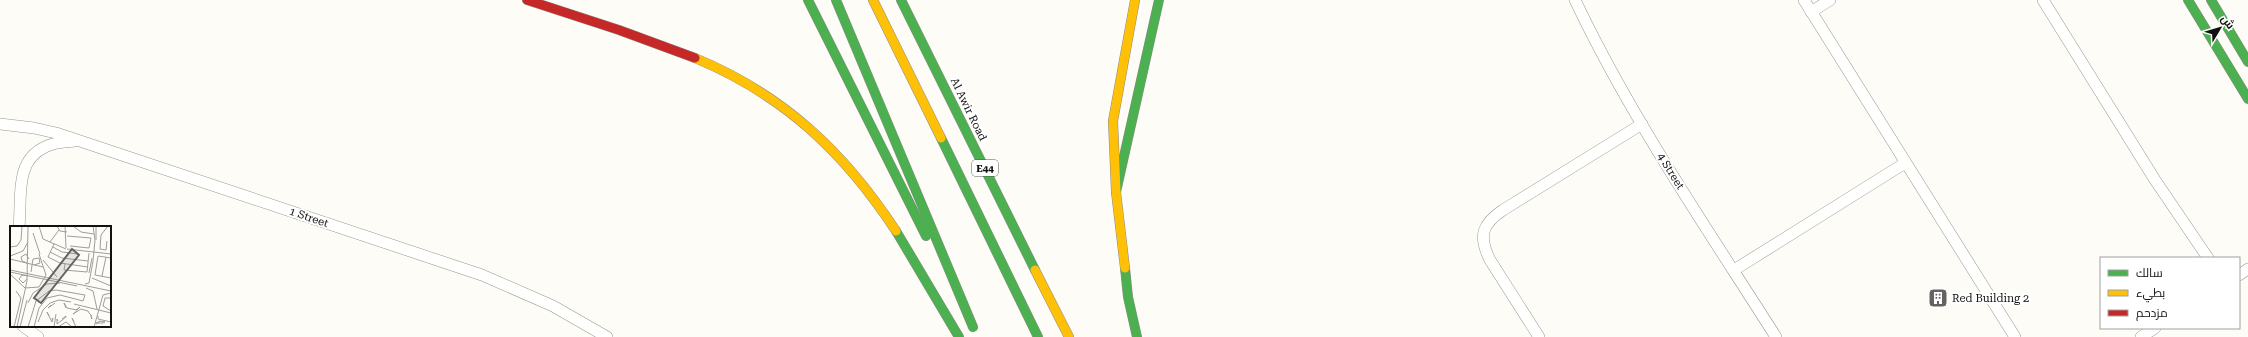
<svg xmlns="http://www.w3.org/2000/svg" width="2248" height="337" viewBox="0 0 2248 337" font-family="'Roboto Serif',Cairo,serif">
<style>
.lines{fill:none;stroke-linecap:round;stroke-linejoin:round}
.street-casing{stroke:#979795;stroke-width:12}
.fast-casing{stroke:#8e8d8b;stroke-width:10}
.slow-casing{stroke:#8e8d8b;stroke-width:10}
.jam-casing{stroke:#8e8d8b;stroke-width:10}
.street{stroke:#fffffe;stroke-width:11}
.fast{stroke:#4caf50;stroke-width:9}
.slow{stroke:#ffc107;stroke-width:9}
.jam{stroke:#c62828;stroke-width:9}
.labels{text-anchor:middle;stroke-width:4;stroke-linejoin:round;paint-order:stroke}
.shield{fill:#fff;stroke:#585858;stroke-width:1}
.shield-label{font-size:10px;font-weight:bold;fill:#111}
.street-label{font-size:11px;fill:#111;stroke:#fff}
.poi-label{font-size:11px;fill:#111;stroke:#fff;text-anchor:start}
.inset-road{fill:none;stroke:#9f9e9b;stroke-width:1}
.view{fill:#646362;fill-opacity:0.15;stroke:#646362;stroke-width:2}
.inset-edge{fill:none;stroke:#111;stroke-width:2}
</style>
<rect width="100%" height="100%" fill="#fdfcf7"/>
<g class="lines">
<g class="street-casing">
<g id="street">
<path d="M 1575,0 C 1631,118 1706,227 1776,337"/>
<path d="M 1804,0 L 2015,337"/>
<path d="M 2043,0 L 2155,180 L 2208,258"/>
<path d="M 1811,12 L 1830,0"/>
<path d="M 0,124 L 34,128 L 56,133 L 482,275 L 553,306 L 607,337"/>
<path d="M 19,227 C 22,199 14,161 45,147 C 54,142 65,142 75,141"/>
<path d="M 1734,270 L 1905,163"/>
<path d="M 2239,275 L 2248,269"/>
<path d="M 23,326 L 38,337"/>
<path d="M 1539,337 L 1490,260 C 1478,236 1482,224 1503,210 L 1642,124"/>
<path d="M 2141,337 L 2155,328"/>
</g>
</g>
<g class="fast-casing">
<g id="fast">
<path d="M 808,0 L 926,236"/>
<path d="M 836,0 L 973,327"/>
<path d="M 901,0 L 1035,270"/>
<path d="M 2188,0 L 2248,99"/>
<path d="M 2211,0 L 2248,62"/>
<path d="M 941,138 L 1038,337"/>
<path d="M 1116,192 L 1159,0"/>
<path d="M 896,231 L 959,337"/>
<path d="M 1125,268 L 1128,297 L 1137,337"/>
</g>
</g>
<g class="slow-casing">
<g id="slow">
<path d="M 873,0 L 941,138"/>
<path d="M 695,58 C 784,95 844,152 896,231"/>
<path d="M 1125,268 L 1116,192 L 1113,121 L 1135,0"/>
<path d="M 1035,270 L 1069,337"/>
</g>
</g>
<g class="jam-casing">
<path id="jam" d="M 527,0 L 619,30 L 695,58"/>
</g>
<use href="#street" class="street"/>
<use href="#fast" class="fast"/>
<use href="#slow" class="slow"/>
<use href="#jam" class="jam"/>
</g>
<defs>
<g id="building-square" transform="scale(1)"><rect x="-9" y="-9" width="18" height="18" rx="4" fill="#646362" stroke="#fff"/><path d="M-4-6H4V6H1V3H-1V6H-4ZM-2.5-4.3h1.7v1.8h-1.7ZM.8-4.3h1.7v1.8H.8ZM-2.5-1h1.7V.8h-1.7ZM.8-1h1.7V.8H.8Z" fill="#fff"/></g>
</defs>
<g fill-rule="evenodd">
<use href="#building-square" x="1938" y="298"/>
</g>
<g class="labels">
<rect class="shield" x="972" y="160" width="26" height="16" rx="3"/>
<g class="shield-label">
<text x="985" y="172">E44</text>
</g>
<g class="street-label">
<text transform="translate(969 109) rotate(64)" y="4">Al Awir Road</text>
<text transform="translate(1671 171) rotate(58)" y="4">4 Street</text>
<text transform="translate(309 217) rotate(19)" y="4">1 Street</text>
</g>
<g class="poi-label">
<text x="1952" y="302">Red Building 2</text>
</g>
</g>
<g transform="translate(10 226)">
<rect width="101" height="101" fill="#fdfcf7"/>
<path class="inset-road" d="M 29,0 L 33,13 L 56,23M 47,0 L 50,5 L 57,6M 55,0 L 56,22M 63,0 L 71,6 L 84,8M 86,0 L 86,14M 23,7 L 30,28M 57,10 L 81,12 L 79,22 L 60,20M 97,15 L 96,24 L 90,23 L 91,9 L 98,0M 40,16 L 49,4M 44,18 L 38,31 L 50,37 L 78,41M 0,21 L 7,20 L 11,14 L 12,0M 43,21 L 52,26 L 68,28M 57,23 L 101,28M 40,26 L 52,32 L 78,35M 0,30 L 13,25 L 18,16M 101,32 L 88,30 L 85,49 L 101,52M 0,33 L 33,41M 33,34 L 47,51M 17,37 L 12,35 L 11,31 L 16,28 L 19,33M 55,38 L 54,44 L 77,46 L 79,27M 0,44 L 101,65M 0,46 L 67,60M 21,46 L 23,33 L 29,32 L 30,37 L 24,39M 79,47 L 82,32M 0,48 L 15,62 L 29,61 L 36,49 L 29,28M 92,50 L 96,31M 82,52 L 101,60M 17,53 L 13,57 L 9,53 L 12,49 L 18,50M 75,58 L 79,57 L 83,35 L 85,14 L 83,0M 76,62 L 83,65 L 87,83M 101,72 L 95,72 L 93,80 L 101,85M 18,77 L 23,67 L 37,58 L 50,57M 64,78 L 101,87M 41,79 L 38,82 L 45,77M 56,82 L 54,77 L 57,82 L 67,84 L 70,81 L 66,84M 67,85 L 63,88 L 71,83 L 78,85 L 79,87 L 81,89 L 81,90 L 82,93 L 81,89M 39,90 L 37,86 L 42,96 L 43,92 L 42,94M 88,90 L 88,93 L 101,96M 48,95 L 47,93 L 47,98 L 56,91 L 56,90 L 52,93M 28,96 L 33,84 L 40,77 L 49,74 L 61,76M 64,96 L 62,92 L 66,101M 85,97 L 87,96 L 88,97 L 93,97 L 95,96 L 89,95 L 88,97 L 86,98M 4,101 L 11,72 L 6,65M 7,101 L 17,55 L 18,0M 10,101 L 17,74M 18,101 L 26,75 L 39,65 L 46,64 L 75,69 L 73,75 L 50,69 L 37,72 L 29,82 L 24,101M 44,101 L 46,88M 48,101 L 56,96 L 62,101M 84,101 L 93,69 L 101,67"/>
<path class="view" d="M 62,23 L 69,29 L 31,77 L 24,72 Z"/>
<rect width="101" height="101" class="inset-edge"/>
</g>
<rect x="2100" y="257" width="140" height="72" fill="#ffffff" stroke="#a0a0a0"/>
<rect x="2108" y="270" width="20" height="6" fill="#4caf50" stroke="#a0a0a0"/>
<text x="2136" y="277" font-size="12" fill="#111111">سالك</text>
<rect x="2108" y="290" width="20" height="6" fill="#ffc107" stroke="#a0a0a0"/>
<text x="2136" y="297" font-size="12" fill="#111111">بطيء</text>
<rect x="2108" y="310" width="20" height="6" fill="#c62828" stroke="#a0a0a0"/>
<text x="2136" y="317" font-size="12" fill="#111111">مزدحم</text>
<g transform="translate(2220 28) rotate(52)" stroke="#ffffff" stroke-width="3" paint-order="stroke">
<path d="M0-3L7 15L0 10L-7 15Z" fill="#111111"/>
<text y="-6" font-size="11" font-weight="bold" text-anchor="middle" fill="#111111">ش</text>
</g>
</svg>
